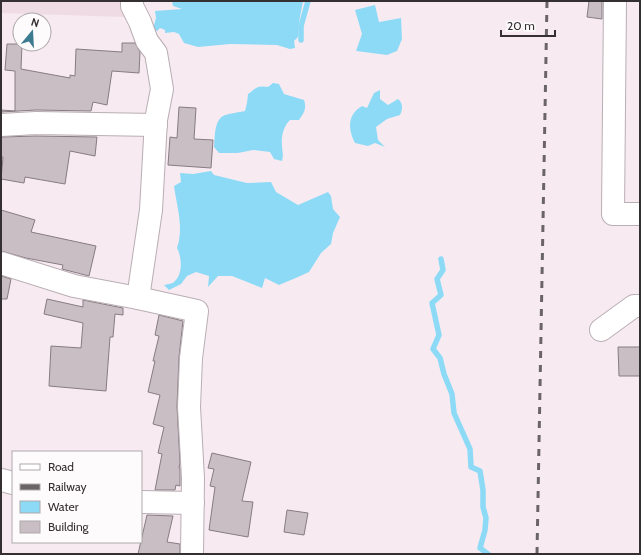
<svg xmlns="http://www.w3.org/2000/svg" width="641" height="555" viewBox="0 0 641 555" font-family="Cabin,sans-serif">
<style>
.built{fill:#efdbe4}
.water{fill:#8ddaf7}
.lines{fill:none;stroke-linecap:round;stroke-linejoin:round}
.stream{stroke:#8ddaf7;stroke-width:5.5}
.building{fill:#c9bec3;stroke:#877c81}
.minor-casing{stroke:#b9aeb3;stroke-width:24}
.minor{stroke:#fff;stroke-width:22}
.rail{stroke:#6b6467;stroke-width:3;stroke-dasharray:7 7;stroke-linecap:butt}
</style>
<rect width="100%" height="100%" fill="#f7ebf1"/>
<path class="built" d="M 1,1 L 125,1 L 124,17 L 1,13 Z"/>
<g class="water">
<path d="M 172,1 L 303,1 L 299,22 L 298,37 L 294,41 L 295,48 L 290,49 L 277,45 L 230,44 L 198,47 L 184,43 L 179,34 L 174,32 L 165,33 L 165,30 L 160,28 L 157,31 L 153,29 L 156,18 L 155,11 L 182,9 L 173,6 Z"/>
<path d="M 375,5 L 379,22 L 401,18 L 402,39 L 397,51 L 387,55 L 356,51 L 362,34 L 355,10 Z"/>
<path d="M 273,83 L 279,84 L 284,94 L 304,100 C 307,108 304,113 299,120 L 290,120 C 284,126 281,135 282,145 C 282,152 284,153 282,161 L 274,159 L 270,152 L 253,150 L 238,153 L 219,153 L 214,147 C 215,138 214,121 223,116 C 227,114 239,112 245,111 L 247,103 L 248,94 C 257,88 256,85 268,87 Z"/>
<path d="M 380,90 L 380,99 L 388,105 L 398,99 C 403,103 403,109 400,115 L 387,119 L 376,127 L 378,140 L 385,147 L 375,143 L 368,146 L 355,143 C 348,129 347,115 362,106 L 367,108 L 374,93 Z"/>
<path d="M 211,171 L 214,175 L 247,183 L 271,182 L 276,192 L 298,205 L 328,192 L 331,196 L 333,209 L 340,217 L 333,233 L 331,244 L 321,253 L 309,272 L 298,277 L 279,285 L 265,278 L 262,288 L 232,276 L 218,276 L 208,287 L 209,276 L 196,272 L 187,276 L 181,284 L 169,290 L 164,285 C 167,284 172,284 174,282 C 183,275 182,257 177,248 C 184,227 177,208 174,186 L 181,182 L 180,173 L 193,174 Z"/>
</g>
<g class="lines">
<g class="stream">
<path d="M 301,40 L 301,26 L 308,1"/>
<path d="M 441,259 L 443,270 L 437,279 L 441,295 L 432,303 L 439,335 L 433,349 L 440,358 L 444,374 L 452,394 L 454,413 L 470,449 L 471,467 L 480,471 L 483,490 L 483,507 L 486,518 L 485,530 L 480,548 L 488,554"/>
</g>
</g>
<g class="building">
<path d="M 589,1 L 602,1 L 602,19 L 587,17 Z"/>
<path d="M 122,43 L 135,43 L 140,52 L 139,73 L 112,71 L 107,105 L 93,102 L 91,111 L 36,110 L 1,112 L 1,110 L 15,111 L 15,71 L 5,70 L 7,44 L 22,44 L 21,69 L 70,78 L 70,75 L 75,76 L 76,49 L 122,52 Z"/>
<path d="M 179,107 L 196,108 L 194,139 L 213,140 L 211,168 L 168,165 L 170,137 L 177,138 Z"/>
<path d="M 36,136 L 97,137 L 95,156 L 70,151 L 65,184 L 25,177 L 24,183 L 1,179 L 3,157 L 1,157 L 1,137 Z"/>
<path d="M 1,210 L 35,220 L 31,232 L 96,246 L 89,276 L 62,269 L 63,265 L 26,258 L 1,251 Z"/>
<path d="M 1,276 L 11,279 L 7,299 L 1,299 Z"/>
<path d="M 47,299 L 83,307 L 83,300 L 123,308 L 123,315 L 115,314 L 113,337 L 110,337 L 106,391 L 49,386 L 51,346 L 81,348 L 83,323 L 44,314 Z"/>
<path d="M 159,315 L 183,321 L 179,357 L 177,406 L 180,463 L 179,468 L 180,468 L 180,486 L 176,485 L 175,490 L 155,490 L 162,454 L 158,453 L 164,427 L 153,424 L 160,395 L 148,392 L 155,361 L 153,361 L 159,336 L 155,335 Z"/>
<path d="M 618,347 L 640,347 L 640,376 L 619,376 Z"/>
<path d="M 212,453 L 251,462 L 242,501 L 253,502 L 248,537 L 209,530 L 215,487 L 210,486 L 214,469 L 208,468 Z"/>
<path d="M 287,510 L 308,513 L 304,535 L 284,532 Z"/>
<path d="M 147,515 L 173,516 L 167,542 L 180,544 L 180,554 L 138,554 Z"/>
</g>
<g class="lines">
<g class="minor-casing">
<g id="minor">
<path d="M 132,1 L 132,6 L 140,22 L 147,41 L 156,53 L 162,89 L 156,120 L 151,210 L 138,298 L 197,311 L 191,358 L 189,407 L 193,478 L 192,554"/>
<path d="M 615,1 L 613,214 L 640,214"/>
<path d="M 1,125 L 36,123 L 156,125"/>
<path d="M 1,263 L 74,286 L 138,298"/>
<path d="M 601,330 L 634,306 L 640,306"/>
<path d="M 1,480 L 13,483"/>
<path d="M 141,502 L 193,503"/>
</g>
</g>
<use href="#minor" class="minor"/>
<path class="rail" d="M 537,554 L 547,1"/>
</g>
<rect width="641" height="555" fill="none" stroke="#342f31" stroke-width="4"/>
<rect x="12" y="451" width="130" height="92" fill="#fefbfd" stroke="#ada9ab"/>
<rect x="20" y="464" width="20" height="6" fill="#ffffff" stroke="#ada9ab"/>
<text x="48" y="471" font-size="12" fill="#342f31">Road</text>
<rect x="20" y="484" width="20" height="6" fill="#6b6467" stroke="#ada9ab"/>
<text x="48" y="491" font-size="12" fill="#342f31">Railway</text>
<rect x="20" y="501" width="20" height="12" fill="#8ddaf7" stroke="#ada9ab"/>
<text x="48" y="511" font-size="12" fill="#342f31">Water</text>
<rect x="20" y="521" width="20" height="12" fill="#c9bec3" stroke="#ada9ab"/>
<text x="48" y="531" font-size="12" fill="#342f31">Building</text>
<g transform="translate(32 32) rotate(18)"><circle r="19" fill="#fefbfd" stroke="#ada9ab"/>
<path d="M0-3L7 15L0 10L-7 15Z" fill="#3d7b90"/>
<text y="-6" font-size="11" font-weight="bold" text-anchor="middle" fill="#342f31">N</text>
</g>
<path d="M501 30v6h54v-6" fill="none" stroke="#342f31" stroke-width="2"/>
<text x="507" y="30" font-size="12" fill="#342f31" stroke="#fefbfd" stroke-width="3" paint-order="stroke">20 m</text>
</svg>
